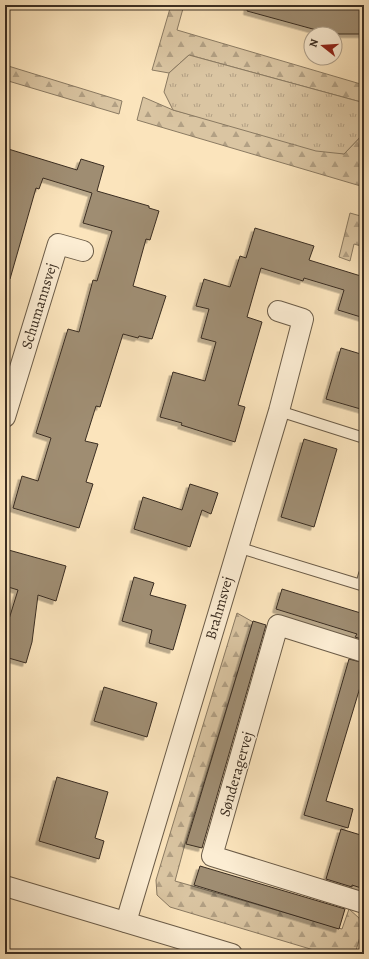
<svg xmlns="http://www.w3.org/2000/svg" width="369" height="959" viewBox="0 0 369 959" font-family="Alegreya,serif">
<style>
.forest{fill:url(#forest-firs);stroke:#8a7a62}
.park{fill:url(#park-tufts);stroke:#8a7a62}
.building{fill:#9f8d72;stroke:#3b2e22;filter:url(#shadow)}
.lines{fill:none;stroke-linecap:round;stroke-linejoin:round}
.service-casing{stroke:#6b5c48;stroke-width:12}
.minor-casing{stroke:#6b5c48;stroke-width:22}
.service{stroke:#fcedd3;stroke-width:10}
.minor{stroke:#fcedd3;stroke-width:20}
.labels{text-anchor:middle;stroke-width:3;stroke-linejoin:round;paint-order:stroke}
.street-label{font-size:15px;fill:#3b2e22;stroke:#fcedd3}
</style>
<defs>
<pattern id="forest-firs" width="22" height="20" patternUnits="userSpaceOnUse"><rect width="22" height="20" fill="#dac5a2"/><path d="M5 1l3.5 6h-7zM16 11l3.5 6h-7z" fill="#b2a084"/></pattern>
<pattern id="park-tufts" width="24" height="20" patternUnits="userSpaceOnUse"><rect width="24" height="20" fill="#dac5a2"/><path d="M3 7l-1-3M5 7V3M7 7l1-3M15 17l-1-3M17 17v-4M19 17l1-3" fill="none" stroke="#b2a084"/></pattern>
<filter id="shadow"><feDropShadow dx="-3.5" dy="3.5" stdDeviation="0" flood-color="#0004"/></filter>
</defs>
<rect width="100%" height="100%" fill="#fbe4bc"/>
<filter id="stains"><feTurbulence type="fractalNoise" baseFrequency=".005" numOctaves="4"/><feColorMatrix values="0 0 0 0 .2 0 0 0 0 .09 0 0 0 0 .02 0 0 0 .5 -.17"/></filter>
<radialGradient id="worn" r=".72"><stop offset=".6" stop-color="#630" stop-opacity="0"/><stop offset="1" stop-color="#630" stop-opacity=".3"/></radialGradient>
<g class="forest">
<path d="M 171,5 L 184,5 L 177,30 L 364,85 L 364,110 L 361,102 L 189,55 L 169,73 L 152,70 Z"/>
<path d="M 5,65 L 122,101 L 119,114 L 5,80 Z"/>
<path d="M 143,97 L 173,110 L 344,154 L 364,133 L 364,187 L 137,120 Z"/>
<path d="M 350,213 L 364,217 L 364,247 L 354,244 L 350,261 L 339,257 Z"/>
<path d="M 237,613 L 253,622 L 185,844 L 175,881 L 342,929 L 349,909 L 359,918 L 362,930 L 355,954 L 327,954 L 170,907 L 157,895 L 156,880 Z"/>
</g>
<path class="park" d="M 189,55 L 361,102 L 364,110 L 364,133 L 344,154 L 316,151 L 173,110 L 164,92 L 169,73 Z"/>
<g class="building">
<path d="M 248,5 L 364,5 L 364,34 L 331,34 L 247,11 Z"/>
<path d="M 5,148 L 77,170 L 81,159 L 104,166 L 97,191 L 149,206 L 149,208 L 159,211 L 150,240 L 146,239 L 133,286 L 166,296 L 152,339 L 139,336 L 138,338 L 123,334 L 100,407 L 96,406 L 85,441 L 98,444 L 86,482 L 93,484 L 79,528 L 13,508 L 22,476 L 38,481 L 51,438 L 36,433 L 68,329 L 79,332 L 93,280 L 97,281 L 112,231 L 83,223 L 92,193 L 43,178 L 39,189 L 36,188 L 10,279 L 5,278 Z"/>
<path d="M 255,228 L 314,246 L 309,260 L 364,277 L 364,318 L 338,310 L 344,290 L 304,278 L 303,281 L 261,268 L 247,317 L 262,322 L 238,405 L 245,407 L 235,442 L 181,425 L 182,423 L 160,417 L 173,372 L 205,381 L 216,342 L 201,338 L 209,309 L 196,306 L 204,279 L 230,287 L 240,256 L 246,258 Z"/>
<path d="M 341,348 L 364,355 L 364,410 L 326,399 Z"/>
<path d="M 304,439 L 337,449 L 314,527 L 281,517 Z"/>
<path d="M 190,484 L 218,493 L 211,514 L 202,510 L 190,547 L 134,529 L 143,497 L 182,510 Z"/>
<path d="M 5,549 L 66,566 L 56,601 L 38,595 L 32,642 L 26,663 L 5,657 L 5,632 L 18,590 L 5,586 Z"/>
<path d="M 134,577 L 154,583 L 150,595 L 186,605 L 173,650 L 149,643 L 152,630 L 122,621 Z"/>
<path d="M 282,589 L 364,614 L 364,640 L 355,637 L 357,634 L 276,609 Z"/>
<path d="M 253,621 L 266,625 L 202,848 L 186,844 Z"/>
<path d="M 349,659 L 364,663 L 364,674 L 326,801 L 353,809 L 348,828 L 304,815 Z"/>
<path d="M 104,687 L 157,703 L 147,737 L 94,721 Z"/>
<path d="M 57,777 L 108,792 L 95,838 L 104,841 L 99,859 L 39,841 Z"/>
<path d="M 341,829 L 364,836 L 364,889 L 352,885 L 352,887 L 326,879 Z"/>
<path d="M 200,866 L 345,909 L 339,929 L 194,885 Z"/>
</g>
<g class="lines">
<g class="service-casing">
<g id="service">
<path d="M 279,411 L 364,438"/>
<path d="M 237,547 L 361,585 L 364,574"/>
</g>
</g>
<g class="minor-casing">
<g id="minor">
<path d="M 5,417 L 58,244 L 83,251"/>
<path d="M 364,652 L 278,625 L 212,856 L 364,903"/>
<path d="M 5,886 L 232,954"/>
<path d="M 126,922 L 279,411 L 303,319 L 278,311"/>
</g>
</g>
<use href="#service" class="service"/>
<use href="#minor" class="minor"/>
</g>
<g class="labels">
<g class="street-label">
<text transform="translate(39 306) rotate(-73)" y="5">Schumannsvej</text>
<text transform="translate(219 608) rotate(-74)" y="5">Brahmsvej</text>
<text transform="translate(236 774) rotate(-74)" y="5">Sønderagervej</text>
</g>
</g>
<rect width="369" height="959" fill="none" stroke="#fbe4bc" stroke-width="20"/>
<rect x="6" y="6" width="357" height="947" fill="none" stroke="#3b2e22" stroke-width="2"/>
<rect x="10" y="10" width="349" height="939" fill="none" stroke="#3b2e22"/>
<g transform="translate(323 46) rotate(287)"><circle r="19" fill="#fcedd3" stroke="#afa18c"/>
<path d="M0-3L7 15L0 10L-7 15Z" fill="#8f2418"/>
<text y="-6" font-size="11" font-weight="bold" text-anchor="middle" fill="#3b2e22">N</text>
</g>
<rect width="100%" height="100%" filter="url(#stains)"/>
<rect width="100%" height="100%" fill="url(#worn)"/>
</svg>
